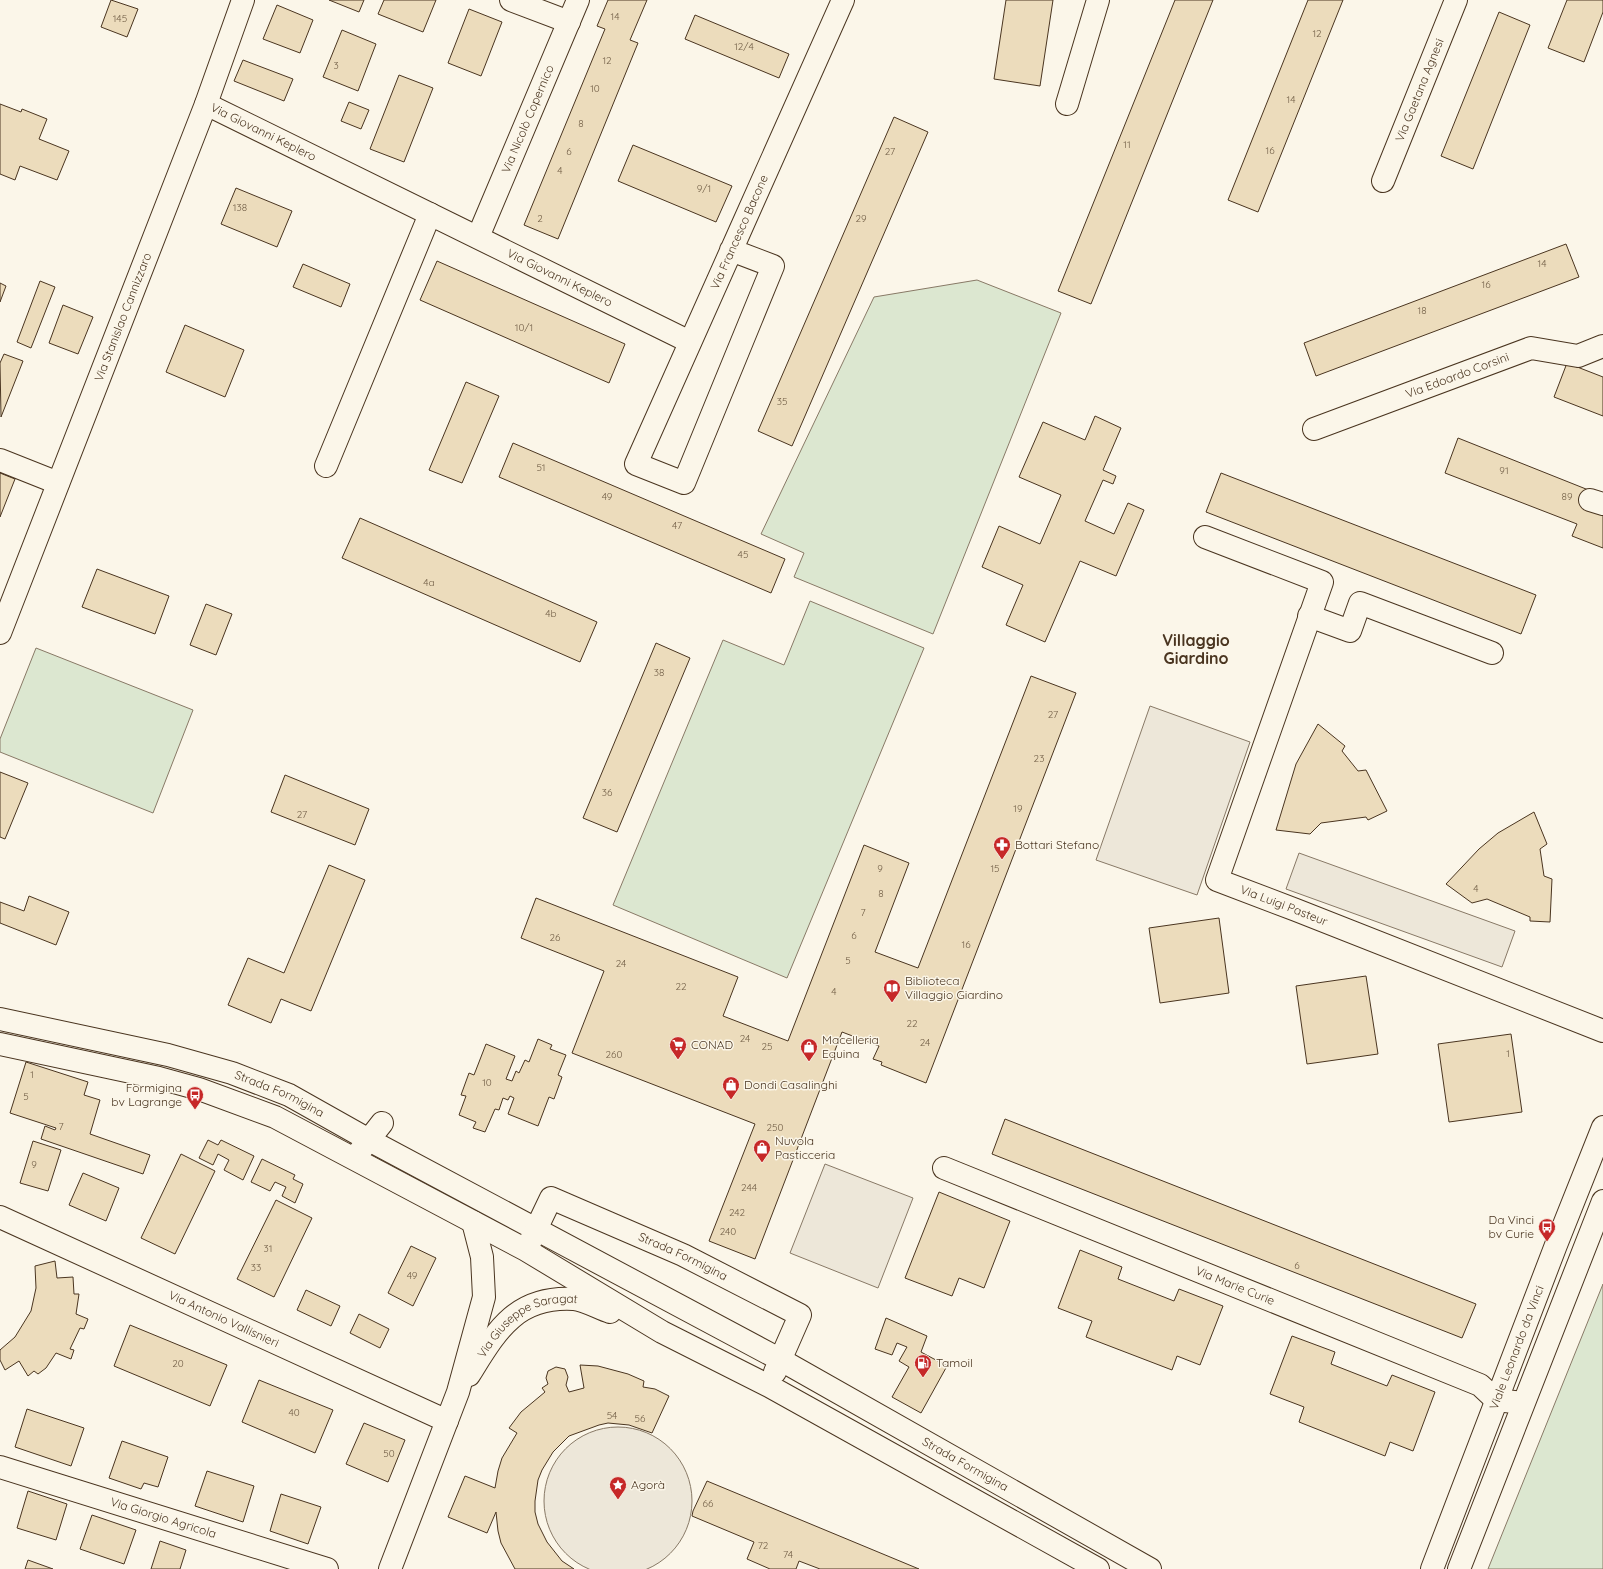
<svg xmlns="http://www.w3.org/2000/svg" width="1603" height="1569" viewBox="0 0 1603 1569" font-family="Quicksand,sans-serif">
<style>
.green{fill:#dce7d0;stroke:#887966}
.parking{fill:#ede7d9;stroke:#887966}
.building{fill:#ecdcbc;stroke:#4a3520}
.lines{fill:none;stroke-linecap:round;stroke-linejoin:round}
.minor-casing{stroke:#4a3520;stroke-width:24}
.minor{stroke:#fbf6e9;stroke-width:22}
.labels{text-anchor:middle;stroke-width:3;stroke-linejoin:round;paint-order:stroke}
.number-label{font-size:10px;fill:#725f47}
.street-label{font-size:12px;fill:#4a3520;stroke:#fbf6e9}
.poi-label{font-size:12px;fill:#4a3520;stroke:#fbf6e9;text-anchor:start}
.district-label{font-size:16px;font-weight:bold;fill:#4a3520;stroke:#fbf6e9}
</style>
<rect width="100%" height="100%" fill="#fbf6e9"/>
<g class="green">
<path d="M 977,280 L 1061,313 L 933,634 L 794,577 L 804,553 L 761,534 L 874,297 Z"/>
<path d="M 810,601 L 924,648 L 787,978 L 613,905 L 723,640 L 784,665 Z"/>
<path d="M 36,648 L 193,710 L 153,813 L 0,752 L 0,739 Z"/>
<path d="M 1603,1284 L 1603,1569 L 1488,1569 Z"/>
</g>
<g class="parking">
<path d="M 1150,706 L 1250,742 L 1197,895 L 1096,860 Z"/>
<path d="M 1299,853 L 1515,931 L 1502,967 L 1286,889 Z"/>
<path d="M 825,1164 L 913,1198 L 878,1288 L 790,1253 Z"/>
<circle cx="618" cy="1501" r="74"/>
</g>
<g class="building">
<path d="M 111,0 L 138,9 L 127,37 L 101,27 Z"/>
<path d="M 329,0 L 364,0 L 359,12 Z"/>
<path d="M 384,0 L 436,0 L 423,32 L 378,14 Z"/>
<path d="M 608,0 L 647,0 L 630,40 L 638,43 L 558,239 L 524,225 L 605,29 L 597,26 Z"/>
<path d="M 1006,0 L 1053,0 L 1040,86 L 994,79 Z"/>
<path d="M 1175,0 L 1213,0 L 1091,304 L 1058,291 Z"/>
<path d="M 1308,0 L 1343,0 L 1258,212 L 1228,200 Z"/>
<path d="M 1567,0 L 1603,0 L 1603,12 L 1584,62 L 1548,48 Z"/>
<path d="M 277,5 L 313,20 L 300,53 L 263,39 Z"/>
<path d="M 469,9 L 502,22 L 481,76 L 448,63 Z"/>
<path d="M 1499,12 L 1530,25 L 1473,169 L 1441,156 Z"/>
<path d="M 695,15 L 789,54 L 779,78 L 685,39 Z"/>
<path d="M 342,30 L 376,44 L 358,91 L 323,77 Z"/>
<path d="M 243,60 L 293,79 L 284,101 L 234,81 Z"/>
<path d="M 399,75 L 433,88 L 404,162 L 370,149 Z"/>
<path d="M 349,102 L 369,110 L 361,129 L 341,121 Z"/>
<path d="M 0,104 L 21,112 L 22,109 L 47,119 L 39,139 L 69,151 L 57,180 L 20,166 L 15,180 L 0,174 Z"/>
<path d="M 894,117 L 928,132 L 792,446 L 758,431 Z"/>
<path d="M 633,145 L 732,186 L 716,222 L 618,181 Z"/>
<path d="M 236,188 L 292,211 L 277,247 L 221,224 Z"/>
<path d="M 1566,244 L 1579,277 L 1316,376 L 1304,343 Z"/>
<path d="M 437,261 L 625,344 L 609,383 L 420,300 Z"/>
<path d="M 303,264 L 350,284 L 341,307 L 293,287 Z"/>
<path d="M 40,281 L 55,287 L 31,348 L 17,342 Z"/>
<path d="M 0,283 L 6,286 L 0,302 Z"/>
<path d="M 63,305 L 93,317 L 78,354 L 49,343 Z"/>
<path d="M 185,325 L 244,350 L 225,397 L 166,372 Z"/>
<path d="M 4,354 L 23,361 L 1,417 L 0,363 Z"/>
<path d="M 1567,363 L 1603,377 L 1603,416 L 1554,397 Z"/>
<path d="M 466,382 L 499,396 L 462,483 L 429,470 Z"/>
<path d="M 1095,416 L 1121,428 L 1103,470 L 1116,476 L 1113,484 L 1103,480 L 1085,521 L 1114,534 L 1128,503 L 1144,510 L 1116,576 L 1080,561 L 1045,642 L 1006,625 L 1023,585 L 982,567 L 999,526 L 1040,544 L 1061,495 L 1019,477 L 1043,422 L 1085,440 Z"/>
<path d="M 1458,438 L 1591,491 L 1603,510 L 1603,548 L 1572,536 L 1577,524 L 1445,473 Z"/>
<path d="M 513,443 L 785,559 L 771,593 L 499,477 Z"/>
<path d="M 0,473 L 15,479 L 0,517 Z"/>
<path d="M 1221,473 L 1536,595 L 1521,634 L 1206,512 Z"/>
<path d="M 360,518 L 597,622 L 580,662 L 342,558 Z"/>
<path d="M 97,569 L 169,596 L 155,634 L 82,607 Z"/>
<path d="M 206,604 L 232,614 L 216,655 L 190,645 Z"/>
<path d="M 656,643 L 690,658 L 617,832 L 583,818 Z"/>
<path d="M 1031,676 L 1076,693 L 926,1083 L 881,1065 L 882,1062 L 873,1059 L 879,1046 L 842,1032 L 755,1259 L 709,1241 L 755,1124 L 572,1053 L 604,971 L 521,938 L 536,898 L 738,977 L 723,1016 L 788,1041 L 864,845 L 909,863 L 875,952 L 918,968 Z"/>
<path d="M 1318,724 L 1345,746 L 1342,751 L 1358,771 L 1366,770 L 1387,811 L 1368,820 L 1366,817 L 1321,823 L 1310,834 L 1276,830 L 1296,764 Z"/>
<path d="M 0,772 L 28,783 L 5,839 L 0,837 Z"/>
<path d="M 285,775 L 369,809 L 355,845 L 271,812 Z"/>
<path d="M 1534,812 L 1547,844 L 1540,849 L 1544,876 L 1552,879 L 1550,922 L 1530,921 L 1530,917 L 1487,899 L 1472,903 L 1446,884 L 1479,849 L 1498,833 Z"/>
<path d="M 329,865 L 365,880 L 311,1011 L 281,999 L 271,1023 L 228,1005 L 248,958 L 284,973 Z"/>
<path d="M 29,896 L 69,912 L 56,945 L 0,923 L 0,902 L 24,911 Z"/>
<path d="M 1219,918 L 1229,993 L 1160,1003 L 1149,928 Z"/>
<path d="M 1366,976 L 1378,1054 L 1307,1064 L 1296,986 Z"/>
<path d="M 1511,1034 L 1522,1112 L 1449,1122 L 1438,1044 Z"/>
<path d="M 538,1039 L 552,1045 L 550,1049 L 566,1055 L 558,1075 L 562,1077 L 554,1099 L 549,1097 L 538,1126 L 508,1114 L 514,1098 L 510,1096 L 508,1100 L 503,1098 L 499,1110 L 495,1109 L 485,1132 L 473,1128 L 476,1122 L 459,1115 L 466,1096 L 461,1095 L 469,1073 L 474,1075 L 486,1044 L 515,1056 L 506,1079 L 512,1081 L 516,1071 L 519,1073 L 525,1060 L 529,1062 Z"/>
<path d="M 26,1062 L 88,1082 L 84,1095 L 100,1100 L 90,1134 L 150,1155 L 143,1174 L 41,1139 L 45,1126 L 55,1130 L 56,1128 L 10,1113 Z"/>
<path d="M 1005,1119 L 1476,1304 L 1462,1338 L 992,1154 Z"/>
<path d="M 208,1140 L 218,1145 L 221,1140 L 254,1156 L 243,1180 L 224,1170 L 229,1160 L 218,1154 L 213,1165 L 199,1158 Z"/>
<path d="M 33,1141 L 61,1150 L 48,1191 L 20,1183 Z"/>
<path d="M 181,1154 L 215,1171 L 175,1254 L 141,1238 Z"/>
<path d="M 262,1159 L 295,1175 L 293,1179 L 303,1184 L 295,1203 L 282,1196 L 286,1187 L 275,1182 L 270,1191 L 251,1182 Z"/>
<path d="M 83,1173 L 119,1188 L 106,1221 L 69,1205 Z"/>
<path d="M 939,1192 L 1010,1221 L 984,1288 L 959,1278 L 952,1296 L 905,1278 Z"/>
<path d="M 276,1200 L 312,1218 L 274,1297 L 237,1279 Z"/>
<path d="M 411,1246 L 436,1258 L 413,1306 L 388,1293 Z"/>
<path d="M 1080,1250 L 1122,1267 L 1118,1279 L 1174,1301 L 1179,1289 L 1223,1306 L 1200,1365 L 1177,1356 L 1172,1370 L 1086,1337 L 1092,1321 L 1058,1308 Z"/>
<path d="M 55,1261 L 57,1278 L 73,1277 L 74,1294 L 79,1294 L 76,1314 L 88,1319 L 84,1329 L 80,1328 L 70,1349 L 74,1350 L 71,1359 L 56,1353 L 46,1368 L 38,1374 L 34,1371 L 28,1376 L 19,1361 L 5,1370 L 0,1360 L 0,1350 L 15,1337 L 31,1311 L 36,1288 L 35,1266 Z"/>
<path d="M 306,1290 L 340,1306 L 331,1326 L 297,1310 Z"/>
<path d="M 359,1314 L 389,1329 L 380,1348 L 350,1333 Z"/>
<path d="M 886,1318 L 927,1336 L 921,1352 L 947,1366 L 921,1413 L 892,1397 L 909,1367 L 899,1361 L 907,1347 L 897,1343 L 892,1355 L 875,1349 Z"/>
<path d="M 130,1325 L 227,1365 L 210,1406 L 114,1366 Z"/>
<path d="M 1292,1336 L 1335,1352 L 1331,1364 L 1387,1386 L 1392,1375 L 1435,1392 L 1413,1451 L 1390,1442 L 1385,1456 L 1299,1422 L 1304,1407 L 1270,1394 Z"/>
<path d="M 580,1365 L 598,1366 L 628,1374 L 644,1381 L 643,1387 L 655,1389 L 669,1396 L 652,1433 L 629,1425 L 608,1423 L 599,1425 L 569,1436 L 553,1452 L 542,1470 L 538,1480 L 535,1501 L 535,1512 L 538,1524 L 547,1542 L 562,1561 L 574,1569 L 515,1569 L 501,1543 L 498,1531 L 496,1512 L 487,1533 L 448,1517 L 465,1476 L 495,1488 L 498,1471 L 502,1458 L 517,1433 L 509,1428 L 521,1412 L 545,1392 L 542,1388 L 548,1384 L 546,1378 L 548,1371 L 556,1367 L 565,1369 L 568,1377 L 566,1385 L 569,1392 L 584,1388 Z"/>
<path d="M 259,1380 L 333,1410 L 315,1453 L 242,1422 Z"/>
<path d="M 27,1409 L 84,1428 L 71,1466 L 15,1447 Z"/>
<path d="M 364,1423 L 405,1440 L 388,1482 L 346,1464 Z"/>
<path d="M 122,1441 L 168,1457 L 158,1487 L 144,1483 L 141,1489 L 109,1478 Z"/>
<path d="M 207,1471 L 254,1486 L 243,1522 L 195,1506 Z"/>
<path d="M 707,1481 L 919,1569 L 820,1569 L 799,1561 L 796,1569 L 770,1569 L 747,1559 L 754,1542 L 692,1516 L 693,1511 Z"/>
<path d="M 28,1491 L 67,1504 L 56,1540 L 17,1528 Z"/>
<path d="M 281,1494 L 321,1507 L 308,1544 L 270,1531 Z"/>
<path d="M 92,1515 L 136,1530 L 124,1564 L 80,1549 Z"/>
<path d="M 160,1541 L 186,1550 L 180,1569 L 151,1569 Z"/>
<path d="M 28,1560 L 53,1569 L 25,1569 Z"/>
</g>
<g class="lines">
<g class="minor-casing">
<g id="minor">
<path d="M 511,0 L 569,22"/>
<path id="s1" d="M 206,104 L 690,342"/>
<path d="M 1067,104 L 1098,0"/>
<path id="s2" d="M 1383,181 L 1456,0"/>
<path id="s3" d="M 478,237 L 578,0"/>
<path id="s4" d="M 731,250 L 773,266 L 684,483 L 636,464 C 705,309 774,155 843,0"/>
<path id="s5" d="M 1314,429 L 1531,348 L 1578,356 L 1603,346"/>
<path d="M 0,460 L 58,483"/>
<path d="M 326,466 L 430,214"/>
<path d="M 1590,500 L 1603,504"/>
<path id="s6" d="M 1205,537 L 1322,582 L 1217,880 L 1296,910 L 1603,1031"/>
<path d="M 1309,616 L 1350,631 L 1360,603 L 1492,653"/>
<path id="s7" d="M 0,633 L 206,104 L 243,0"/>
<path id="s8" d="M 0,1019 L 168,1055 L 232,1073 L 289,1095 L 369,1140 L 781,1360 L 1150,1569"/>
<path d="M 0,1044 L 159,1078 L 199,1089 L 275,1117 L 526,1250 L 662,1332 L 769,1386 L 1098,1569"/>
<path d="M 360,1151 L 382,1123"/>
<path id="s9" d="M 944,1168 L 1480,1385 L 1496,1400 L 1523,1403"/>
<path id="s10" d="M 0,1217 L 447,1421"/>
<path id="s11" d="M 530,1242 L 551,1198 L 683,1255 L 800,1315 L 775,1372"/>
<path id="s12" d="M 469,1375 C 496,1332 515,1296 573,1299 C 583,1299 600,1309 610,1312"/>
<path id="s13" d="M 0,1467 L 327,1569"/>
<path d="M 390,1569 L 458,1392 L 484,1297 L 482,1257 L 473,1222"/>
<path id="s14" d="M 1432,1569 L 1556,1245 L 1603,1127"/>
<path d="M 1459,1569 L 1603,1201"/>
</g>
</g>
<use href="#minor" class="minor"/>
</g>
<defs>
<g id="pharmacy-pin" transform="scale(0.9)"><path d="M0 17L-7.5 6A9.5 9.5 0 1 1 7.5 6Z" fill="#c62828" stroke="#fbf6e9"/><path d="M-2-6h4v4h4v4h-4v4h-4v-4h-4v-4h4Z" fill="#fff"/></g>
<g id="library-pin" transform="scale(0.9)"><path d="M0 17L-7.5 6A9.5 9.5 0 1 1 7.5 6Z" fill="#c62828" stroke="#fbf6e9"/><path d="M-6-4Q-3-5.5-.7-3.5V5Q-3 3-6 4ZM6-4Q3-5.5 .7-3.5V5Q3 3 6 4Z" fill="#fff"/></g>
<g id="supermarket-pin" transform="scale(0.9)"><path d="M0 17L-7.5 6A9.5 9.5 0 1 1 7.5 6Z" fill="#c62828" stroke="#fbf6e9"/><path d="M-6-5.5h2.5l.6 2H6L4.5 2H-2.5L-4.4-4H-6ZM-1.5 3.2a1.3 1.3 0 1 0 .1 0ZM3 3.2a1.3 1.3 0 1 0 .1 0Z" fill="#fff"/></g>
<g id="shop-pin" transform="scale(0.9)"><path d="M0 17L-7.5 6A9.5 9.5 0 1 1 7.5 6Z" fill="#c62828" stroke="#fbf6e9"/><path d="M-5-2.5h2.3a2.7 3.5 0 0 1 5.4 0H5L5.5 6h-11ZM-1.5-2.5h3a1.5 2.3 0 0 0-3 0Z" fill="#fff"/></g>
<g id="bus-pin" transform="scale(0.9)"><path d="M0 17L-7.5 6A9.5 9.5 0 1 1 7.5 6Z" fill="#c62828" stroke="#fbf6e9"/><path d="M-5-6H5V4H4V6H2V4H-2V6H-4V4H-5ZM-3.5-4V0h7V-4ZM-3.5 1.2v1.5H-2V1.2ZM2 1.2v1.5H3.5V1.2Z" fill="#fff"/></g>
<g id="fuel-pin" transform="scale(0.9)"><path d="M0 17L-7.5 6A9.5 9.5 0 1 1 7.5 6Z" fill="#c62828" stroke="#fbf6e9"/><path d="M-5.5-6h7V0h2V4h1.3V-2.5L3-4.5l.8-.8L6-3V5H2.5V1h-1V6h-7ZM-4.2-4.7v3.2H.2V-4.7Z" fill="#fff"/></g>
<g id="sight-pin" transform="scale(0.9)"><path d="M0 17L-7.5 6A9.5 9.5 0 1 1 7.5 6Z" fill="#c62828" stroke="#fbf6e9"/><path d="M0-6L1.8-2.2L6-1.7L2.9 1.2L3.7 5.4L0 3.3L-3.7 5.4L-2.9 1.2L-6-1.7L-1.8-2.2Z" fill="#fff"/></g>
</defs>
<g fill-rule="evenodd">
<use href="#pharmacy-pin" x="1002" y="845"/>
<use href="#library-pin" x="892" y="988"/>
<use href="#supermarket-pin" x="678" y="1045"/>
<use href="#shop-pin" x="809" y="1047"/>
<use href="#shop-pin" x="731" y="1085"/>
<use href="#bus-pin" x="195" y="1095"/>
<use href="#shop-pin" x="762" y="1148"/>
<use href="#bus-pin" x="1547" y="1227"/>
<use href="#fuel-pin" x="923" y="1363"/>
<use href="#sight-pin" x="618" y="1485"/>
</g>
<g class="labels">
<g class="number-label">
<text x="615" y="20">14</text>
<text x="120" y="22">145</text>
<text x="1317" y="37">12</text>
<text x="744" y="50">12/4</text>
<text x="607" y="64">12</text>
<text x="336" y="69">3</text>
<text x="595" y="92">10</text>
<text x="1291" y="103">14</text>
<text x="581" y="127">8</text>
<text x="1127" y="148">11</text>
<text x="1270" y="154">16</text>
<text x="569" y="155">6</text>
<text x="890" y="155">27</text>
<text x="560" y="174">4</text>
<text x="704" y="192">9/1</text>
<text x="240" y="211">138</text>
<text x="540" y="222">2</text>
<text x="861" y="222">29</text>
<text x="1542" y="267">14</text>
<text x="1486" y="288">16</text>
<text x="1422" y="314">18</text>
<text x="524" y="331">10/1</text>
<text x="782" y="405">35</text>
<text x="541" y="471">51</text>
<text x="1504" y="474">91</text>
<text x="607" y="500">49</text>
<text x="1567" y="500">89</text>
<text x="677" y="529">47</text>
<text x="743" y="558">45</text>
<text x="429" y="586">4a</text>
<text x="551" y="617">4b</text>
<text x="659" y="676">38</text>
<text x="1053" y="718">27</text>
<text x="1039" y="762">23</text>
<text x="607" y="796">36</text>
<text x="1018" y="812">19</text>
<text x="302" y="818">27</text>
<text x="880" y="872">9</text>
<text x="995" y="872">15</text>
<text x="1476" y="892">4</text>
<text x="881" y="897">8</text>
<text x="863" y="916">7</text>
<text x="854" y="939">6</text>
<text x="555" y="941">26</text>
<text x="966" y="948">16</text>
<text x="848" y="964">5</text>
<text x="621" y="967">24</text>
<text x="681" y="990">22</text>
<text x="834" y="995">4</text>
<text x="912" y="1027">22</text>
<text x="745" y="1042">24</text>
<text x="925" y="1046">24</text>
<text x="767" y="1050">25</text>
<text x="1508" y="1057">1</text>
<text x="614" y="1058">260</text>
<text x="32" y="1078">1</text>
<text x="487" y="1086">10</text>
<text x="26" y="1100">5</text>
<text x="61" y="1130">7</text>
<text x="775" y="1131">250</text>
<text x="34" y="1168">9</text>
<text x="749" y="1191">244</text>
<text x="737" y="1216">242</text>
<text x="728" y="1235">240</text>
<text x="268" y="1252">31</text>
<text x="1297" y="1269">6</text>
<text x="256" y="1271">33</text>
<text x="412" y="1279">49</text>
<text x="178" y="1367">20</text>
<text x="294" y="1416">40</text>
<text x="612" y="1419">54</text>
<text x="640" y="1422">56</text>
<text x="389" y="1457">50</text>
<text x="708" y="1507">66</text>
<text x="763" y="1549">72</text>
<text x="788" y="1558">74</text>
</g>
<g class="street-label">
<text dy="4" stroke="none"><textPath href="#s2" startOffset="98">Via Gaetana Agnesi</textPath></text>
<text dy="4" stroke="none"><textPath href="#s3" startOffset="128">Via Nicolò Copernico</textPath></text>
<text dy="4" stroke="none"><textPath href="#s1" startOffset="64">Via Giovanni Keplero</textPath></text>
<text dy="4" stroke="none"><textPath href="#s4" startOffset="585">Via Francesco Bacone</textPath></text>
<text dy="4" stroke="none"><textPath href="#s1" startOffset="394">Via Giovanni Keplero</textPath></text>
<text dy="4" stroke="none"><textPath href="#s7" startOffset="339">Via Stanislao Cannizzaro</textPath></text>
<text dy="4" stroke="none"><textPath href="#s5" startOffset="153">Via Edoardo Corsini</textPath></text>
<text dy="4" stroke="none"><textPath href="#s6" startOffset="513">Via Luigi Pasteur</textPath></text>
<text dy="4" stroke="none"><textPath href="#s8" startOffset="290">Strada Formigina</textPath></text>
<text dy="4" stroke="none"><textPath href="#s11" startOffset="193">Strada Formigina</textPath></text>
<text dy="4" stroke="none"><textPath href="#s9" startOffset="314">Via Marie Curie</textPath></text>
<text dy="4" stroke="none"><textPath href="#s10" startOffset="246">Via Antonio Vallisnieri</textPath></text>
<text dy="4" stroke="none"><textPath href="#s12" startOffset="82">Via Giuseppe Saragat</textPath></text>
<text dy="4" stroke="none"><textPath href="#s14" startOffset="237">Viale Leonardo da Vinci</textPath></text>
<text dy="4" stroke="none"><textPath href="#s8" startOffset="1070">Strada Formigina</textPath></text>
<text dy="4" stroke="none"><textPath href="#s13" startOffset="171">Via Giorgio Agricola</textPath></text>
</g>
<g class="poi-label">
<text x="1015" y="849">Bottari Stefano</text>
<text x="905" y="985">Biblioteca<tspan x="905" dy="14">Villaggio Giardino</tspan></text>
<text x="822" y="1044">Macelleria<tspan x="822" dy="14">Equina</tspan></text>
<text x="691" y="1049">CONAD</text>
<text x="744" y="1089">Dondi Casalinghi</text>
<text x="182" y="1092" text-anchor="end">Formigina<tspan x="182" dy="14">bv Lagrange</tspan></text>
<text x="775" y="1145">Nuvola<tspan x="775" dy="14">Pasticceria</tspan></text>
<text x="1534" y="1224" text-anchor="end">Da Vinci<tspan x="1534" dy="14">bv Curie</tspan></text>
<text x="936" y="1367">Tamoil</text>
<text x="631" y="1489">Agorà</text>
</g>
<g class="district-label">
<text x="1196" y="646">Villaggio<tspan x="1196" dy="18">Giardino</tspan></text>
</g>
</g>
</svg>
